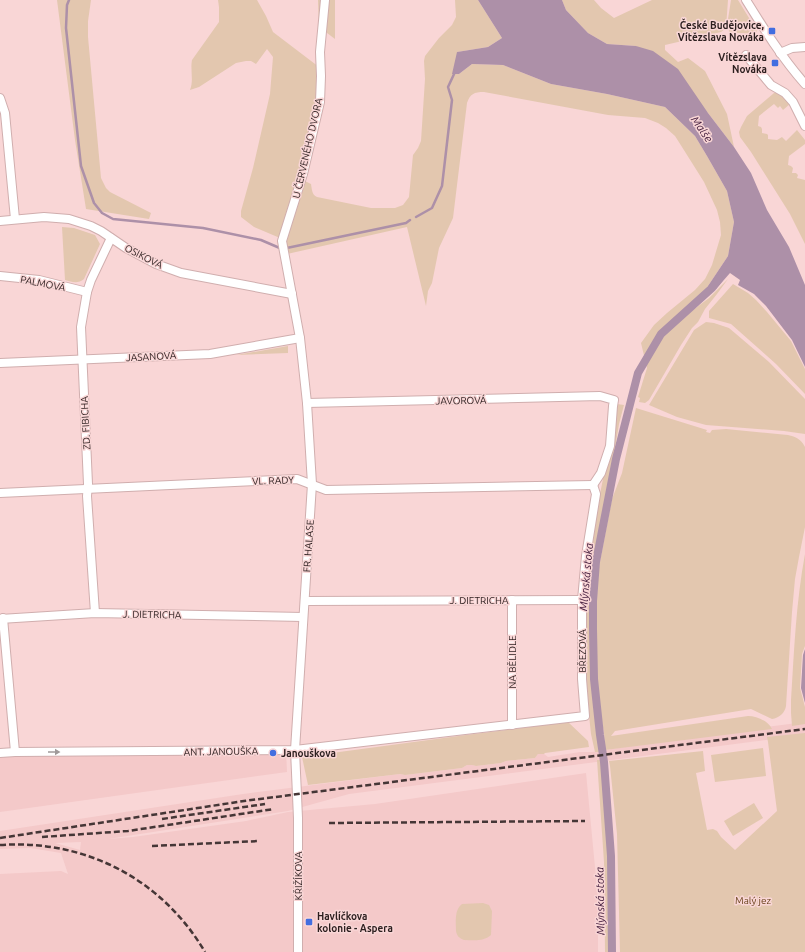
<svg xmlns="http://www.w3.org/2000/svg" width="805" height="952" viewBox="0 0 805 952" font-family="Ubuntu,sans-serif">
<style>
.built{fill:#f4c9c9;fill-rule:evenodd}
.green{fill:#e3c7af}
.water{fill:#ad90a8}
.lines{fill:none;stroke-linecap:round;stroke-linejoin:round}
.stream{stroke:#ad90a8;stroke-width:2.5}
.canal{stroke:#ad90a8;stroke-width:8}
.minor-casing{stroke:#d0aeae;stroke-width:10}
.minor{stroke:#fff;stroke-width:8}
.rail{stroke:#453636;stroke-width:2.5;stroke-dasharray:6 3;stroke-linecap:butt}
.oneway{fill:#a09a9a}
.poi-dot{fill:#426ee0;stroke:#f9d6d6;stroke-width:1.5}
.labels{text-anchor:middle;stroke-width:3;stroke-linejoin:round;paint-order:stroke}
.poi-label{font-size:10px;font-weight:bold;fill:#2c1f1f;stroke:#f9d6d6;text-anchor:end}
.street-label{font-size:10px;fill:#2c1f1f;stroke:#f9d6d6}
.park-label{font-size:10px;fill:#663f17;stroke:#f9d6d6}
.water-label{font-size:11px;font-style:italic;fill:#3e1839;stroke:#f9d6d6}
</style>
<rect width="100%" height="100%" fill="#f9d6d6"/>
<g class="built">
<path d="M 805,722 L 805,735 L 349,794 L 288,811 L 108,839 L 133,837 L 246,821 L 288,812 L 375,804 L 586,773 L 598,899 L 598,952 L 0,952 L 0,874 L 61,871 L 68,874 L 61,853 L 30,848 L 0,849 L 0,831 L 243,794 L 392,775 L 400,774 L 405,775 L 462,768 L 467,765 L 472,765 L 476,766 L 501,763 L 506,761 L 535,758 L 538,754 L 544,754 L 548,757 L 580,752 L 592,752 L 682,738 ZM 81,842 L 80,850 L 55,843 Z"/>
<path d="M 286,750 L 287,772 L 0,812 L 0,753 Z"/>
</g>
<g class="green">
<path d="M 57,0 L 91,0 L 88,21 L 88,37 L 101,178 L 106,188 L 110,192 L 151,213 L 149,219 L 86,209 L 75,140 Z"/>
<path d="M 218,0 L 257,0 L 266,16 L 273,32 L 319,67 L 317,100 L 297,185 L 280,238 L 254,227 L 241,217 L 241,211 L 253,168 L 270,94 L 273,57 L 267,49 L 256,64 L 251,61 L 246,61 L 236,63 L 199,87 L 190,90 C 194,80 190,70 192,60 L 219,22 L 219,7 Z"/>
<path d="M 318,0 L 335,0 L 335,39 L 319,27 Z"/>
<path d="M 455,0 L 478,0 L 502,38 L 488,47 L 457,52 L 459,74 L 472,64 L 503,65 L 551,84 L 607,94 L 665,107 L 695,136 L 707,156 L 727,191 L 734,222 L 728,256 L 708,286 L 712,288 L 693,310 L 709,298 L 728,279 L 717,294 L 705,309 L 698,322 L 692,328 L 681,345 L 649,400 L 645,403 L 639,402 L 640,398 L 638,397 L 647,368 L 641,343 L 654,325 L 667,313 L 695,290 L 705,279 L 712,265 L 721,235 L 720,222 L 717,210 L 704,182 L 682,147 L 675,136 L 666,128 L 658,123 L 645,118 L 608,115 L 484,92 C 474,92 470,94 467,103 L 453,218 L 439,248 L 432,283 L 428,291 L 426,306 L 407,227 L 287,254 L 285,243 L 305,181 L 311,184 C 312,190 312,195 317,197 L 371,208 L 395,208 L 403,205 L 409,197 L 413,155 L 418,148 L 421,141 L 425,79 L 424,61 L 425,56 L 439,38 L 452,25 L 456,17 Z"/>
<path d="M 562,0 L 594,0 L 601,8 L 614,18 L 652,0 L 728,0 L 726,28 L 721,32 L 665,45 L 665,50 L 678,62 L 688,58 L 705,71 L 727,114 L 734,147 L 708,113 L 636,46 L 607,44 L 588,33 L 566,10 Z"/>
<path d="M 731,0 L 738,0 L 757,31 L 756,33 C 746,34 738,33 729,32 L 728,19 Z"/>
<path d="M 774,93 C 782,92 785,98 790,104 L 783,110 L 780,106 L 778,108 L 774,104 L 759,116 L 758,126 L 761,127 L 762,129 L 762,133 L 767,134 L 768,135 L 768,139 L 777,140 L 782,137 L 786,141 L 797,130 L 805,140 L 805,144 L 789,156 L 788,165 L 791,166 L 793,168 L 792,173 L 796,173 L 798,175 L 797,178 L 805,180 L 805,244 L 790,214 L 751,152 L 740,137 L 739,132 L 741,127 L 747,116 Z"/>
<path d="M 62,227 L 74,228 L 95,235 L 100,244 L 84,279 C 78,284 72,282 65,280 Z"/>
<path d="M 733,284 L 748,293 L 756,300 L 767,312 L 791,341 L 805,369 L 805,394 L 776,364 L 731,324 L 709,318 L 709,311 Z"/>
<path d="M 706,322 L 714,323 L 729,328 L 769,362 L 805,399 L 805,434 L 784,431 L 706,425 L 677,417 L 649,405 L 694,330 Z"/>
<path d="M 288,346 L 288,353 L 236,355 Z"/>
<path d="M 617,404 L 624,405 L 619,424 L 606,504 L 595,562 L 592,592 L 592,618 L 593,686 L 599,752 L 595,752 L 591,734 L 585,678 L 585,601 L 591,543 L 601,489 L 607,459 Z"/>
<path d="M 636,408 L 707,430 L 706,432 L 710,433 L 712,430 L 726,429 L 788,435 C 796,437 801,439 805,447 L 805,527 L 799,557 L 795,579 L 792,612 L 786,706 C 785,713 779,718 772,719 L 751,709 L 615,731 L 611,736 L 748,716 C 757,716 768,721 772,729 L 605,750 L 604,733 L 599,705 L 595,671 L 595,632 L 596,606 L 599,567 L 612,499 L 622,473 Z"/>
<path d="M 805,554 L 805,646 L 802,654 L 800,688 L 805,707 L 805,724 L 792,726 L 791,713 L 791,700 C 794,651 796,602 805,554 Z"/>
<path d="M 568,722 L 588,741 L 589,747 L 545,753 L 544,754 L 538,754 L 535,758 L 506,761 L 501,763 L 476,766 L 472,765 L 467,765 L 462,768 L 405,775 L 400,774 L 308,785 L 302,757 L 466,735 Z"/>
<path d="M 805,733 L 805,952 L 620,952 L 617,834 L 610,766 L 609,761 L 703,751 L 705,771 L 696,773 L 707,830 L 713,829 L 717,831 L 721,837 L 735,850 L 777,811 L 768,742 L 767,737 Z"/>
<path d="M 763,748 L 766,776 L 715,782 L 711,755 Z"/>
<path d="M 597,760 L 601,760 L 607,836 L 610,952 L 605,952 L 604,862 Z"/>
<path d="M 754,803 L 763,818 L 733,836 L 724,821 Z"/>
<path d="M 483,903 L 489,905 L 492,911 L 491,935 C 483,942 474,940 464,940 C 459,938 457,936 456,931 C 456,922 454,910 462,904 Z"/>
</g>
<g class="water">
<path d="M 478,0 L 562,0 L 566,10 L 588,33 L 607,44 L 636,46 L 653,51 L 678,69 L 708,113 L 734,147 L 751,173 L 767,210 L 789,247 L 805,285 L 805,367 L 792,340 L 766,306 L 754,294 L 738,285 L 740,280 L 730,273 L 716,289 L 708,286 L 728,256 L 734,222 L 727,191 L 707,156 L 695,136 L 665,107 L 607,94 L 551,84 L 503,65 L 472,64 L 459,74 L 452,74 L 457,52 L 488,47 L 502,38 Z"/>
<path d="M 805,649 L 805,703 L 801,688 L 803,655 Z"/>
</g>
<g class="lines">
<g class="stream">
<path d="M 69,0 L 67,5 L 66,28 L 81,166 L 94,203 L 102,213 L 113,219 L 203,228 L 261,240 L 282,249 L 406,223 L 410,220"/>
<path d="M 416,217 L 432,208 L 442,186 L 452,100 L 448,87 L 455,72"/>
</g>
<path class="canal" d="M 612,952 L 611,856 L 604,762 L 600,735 L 594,679 L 593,629 L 593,601 L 596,562 L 616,459 L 638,373 L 661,334 L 712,288 L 719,279"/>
<g class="minor-casing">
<g id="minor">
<path d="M 746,0 C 764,29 782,58 805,84"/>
<path d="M 780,53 L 792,48 L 805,47"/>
<path d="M 746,55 L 771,85 L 785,93 L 793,102 L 805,126"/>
<path d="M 0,98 L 5,113 L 15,219"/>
<path d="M 0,221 L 44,217 L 69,219 L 91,226 L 101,231 L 126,248 L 156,264 L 181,273 L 292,294"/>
<path d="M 0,276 L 39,280 L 87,292"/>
<path d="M 0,363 L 210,354 L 300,338"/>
<path d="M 307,403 L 600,396 L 614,400 L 613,406 L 610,446 L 601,473 L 593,485"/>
<path d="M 0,493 L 297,479 L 326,490 L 593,485"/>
<path d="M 305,601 L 582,600"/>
<path d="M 95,613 L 87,496 L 88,484 L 81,327 L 87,292 L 91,280 L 111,238"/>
<path d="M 3,618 L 15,752"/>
<path d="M 0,619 L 95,613 L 303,617"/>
<path d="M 512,725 L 512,600"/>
<path d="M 0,753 L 15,752 L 295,750 L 585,716 L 582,679 L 582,600 L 586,556 L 596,494 L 593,485"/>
<path d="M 298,952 L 298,818 L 295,750 L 312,484 L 307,403 L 300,338 L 282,241 L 303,174 L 320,102 L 321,76 L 320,52 L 325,0"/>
</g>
</g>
<use href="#minor" class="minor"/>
<g class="rail">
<path d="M 162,819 L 265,804"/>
<path d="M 329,823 L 585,821"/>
<path d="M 42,837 L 128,831 L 274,809"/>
<path d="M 0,838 L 244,801 L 805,729"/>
<path d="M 0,845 C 85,839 162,879 205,952"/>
<path d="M 152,846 L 259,841"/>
</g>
</g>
<defs><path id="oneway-solid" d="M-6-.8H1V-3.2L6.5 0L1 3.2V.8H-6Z"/></defs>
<use class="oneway" href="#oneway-solid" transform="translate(54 752)"/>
<g class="poi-dot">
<rect x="768" y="27" width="8" height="8" rx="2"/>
<rect x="771" y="59" width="8" height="8" rx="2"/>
<circle cx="273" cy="753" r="4"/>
<rect x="305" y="918" width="8" height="8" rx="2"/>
</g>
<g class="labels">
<g class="poi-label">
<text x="764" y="29">České Budějovice,<tspan x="764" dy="12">Vítězslava Nováka</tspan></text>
<text x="767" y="61">Vítězslava<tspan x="767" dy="12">Nováka</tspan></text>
<text x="281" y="757" text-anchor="start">Janouškova</text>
<text x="317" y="920" text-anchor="start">Havlíčkova<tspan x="317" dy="12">kolonie - Aspera</tspan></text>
</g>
<g class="street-label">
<text transform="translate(307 148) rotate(-77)" y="4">U ČERVENÉHO DVORA</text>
<text transform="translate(144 256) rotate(27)" y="4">OSIKOVÁ</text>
<text transform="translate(43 283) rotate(11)" y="4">PALMOVÁ</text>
<text transform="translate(151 356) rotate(-3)" y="4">JASANOVÁ</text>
<text transform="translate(461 400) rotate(-1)" y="4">JAVOROVÁ</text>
<text transform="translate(85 423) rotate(-93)" y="4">ZD. FIBICHA</text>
<text transform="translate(273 480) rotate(-2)" y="4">VL. RADY</text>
<text transform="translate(308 546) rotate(-86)" y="4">FR. HALASE</text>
<text x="479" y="604">J. DIETRICHA</text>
<text transform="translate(152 614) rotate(1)" y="4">J. DIETRICHA</text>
<text transform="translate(582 651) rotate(-90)" y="4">BŘEZOVÁ</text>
<text transform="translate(512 662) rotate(-90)" y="4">NA BĚLIDLE</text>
<text transform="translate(221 751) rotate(-1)" y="4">ANT. JANOUŠKA</text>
<text transform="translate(298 876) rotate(-90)" y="4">KŘIŽÍKOVA</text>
</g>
<g class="park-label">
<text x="753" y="904">Malý jez</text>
</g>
<g class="water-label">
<text transform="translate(702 129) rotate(55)" y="4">Malše</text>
<text transform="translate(586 577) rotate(-85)" y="4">Mlýnská stoka</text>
<text transform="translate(600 901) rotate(-91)" y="4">Mlýnská stoka</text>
</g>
</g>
</svg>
